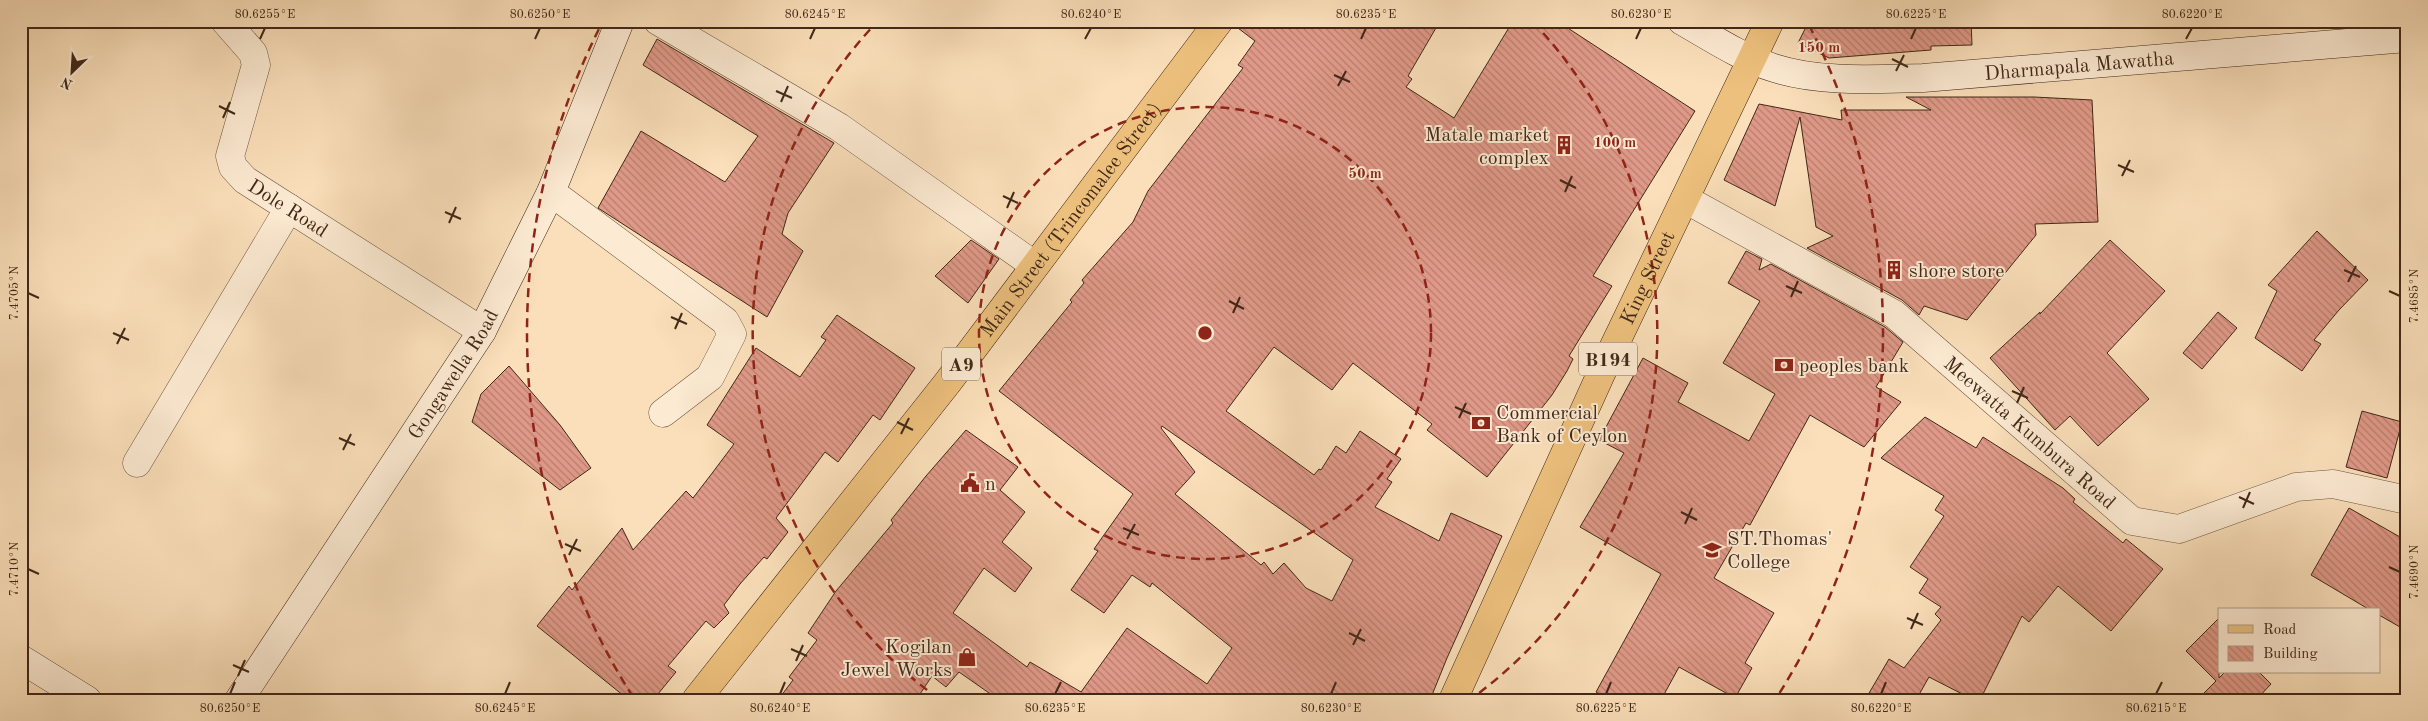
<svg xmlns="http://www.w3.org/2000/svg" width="2428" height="721" viewBox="0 0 2428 721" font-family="'Old Standard TT',serif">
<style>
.building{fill:url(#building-back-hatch);stroke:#412818;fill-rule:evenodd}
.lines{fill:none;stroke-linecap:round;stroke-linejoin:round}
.street-casing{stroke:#6f5640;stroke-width:29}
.secondary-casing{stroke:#412818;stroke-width:29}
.primary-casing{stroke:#412818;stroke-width:29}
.highway-casing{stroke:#412818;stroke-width:29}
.street{stroke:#fcead2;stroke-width:28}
.secondary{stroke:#fcead2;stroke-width:28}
.primary{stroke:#edc07d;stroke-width:28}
.highway{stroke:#edc07d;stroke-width:28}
.ticks{fill:none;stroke:#412818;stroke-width:2}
.ring{fill:none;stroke:#8f2418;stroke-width:2.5;stroke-dasharray:9 6}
.labels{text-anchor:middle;stroke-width:4;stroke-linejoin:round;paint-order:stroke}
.shield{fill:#fcead2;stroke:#796250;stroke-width:1}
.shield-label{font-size:19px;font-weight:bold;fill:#412818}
.street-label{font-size:20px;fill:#412818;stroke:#fcead2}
.poi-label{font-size:20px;fill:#412818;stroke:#fcead2;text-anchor:start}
.centre{fill:#8f2418;stroke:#fcead2;stroke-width:2.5}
.ring-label{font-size:15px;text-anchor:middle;font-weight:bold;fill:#8f2418;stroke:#fcead2;stroke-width:4;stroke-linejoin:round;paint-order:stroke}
.neatline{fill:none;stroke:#412818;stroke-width:2}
.ticks-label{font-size:12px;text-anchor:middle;fill:#412818}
</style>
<defs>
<pattern id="building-back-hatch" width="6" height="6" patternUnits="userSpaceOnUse" patternTransform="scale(1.25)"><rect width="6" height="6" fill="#e09988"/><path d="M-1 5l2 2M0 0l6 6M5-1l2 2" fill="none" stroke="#b77d6e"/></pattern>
</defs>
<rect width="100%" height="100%" fill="#fadfba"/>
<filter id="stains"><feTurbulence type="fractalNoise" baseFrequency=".004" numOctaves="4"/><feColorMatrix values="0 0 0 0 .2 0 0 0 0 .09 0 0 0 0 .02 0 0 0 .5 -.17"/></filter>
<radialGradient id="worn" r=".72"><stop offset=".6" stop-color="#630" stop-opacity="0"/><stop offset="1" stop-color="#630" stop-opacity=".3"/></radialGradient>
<g class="building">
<path d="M 1234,21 L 1440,21 L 1408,76 L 1412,79 L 1406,87 L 1454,118 L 1513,21 L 1557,21 L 1695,111 L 1593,276 L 1612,286 L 1569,356 L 1573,359 L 1567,371 L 1552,395 L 1487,477 L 1427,430 L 1432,424 L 1353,363 L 1332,390 L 1274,347 L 1226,411 L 1314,475 L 1319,469 L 1321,470 L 1336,446 L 1346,453 L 1360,431 L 1401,459 L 1387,479 L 1392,482 L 1375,507 L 1439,541 L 1451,513 L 1502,536 L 1447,658 L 1430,700 L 999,700 L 959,672 L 946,687 L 932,676 L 916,700 L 778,700 L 793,680 L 789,677 L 817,640 L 808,633 L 836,591 L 893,523 L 891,520 L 926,476 L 966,430 L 1018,467 L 1000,490 L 1025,512 L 1002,542 L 1032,568 L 1015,592 L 984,568 L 953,613 L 1027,667 L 1030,662 L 1081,692 L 1127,628 L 1207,684 L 1232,648 L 1152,583 L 1150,587 L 1132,575 L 1104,613 L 1071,590 L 1098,551 L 1094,549 L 1133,494 L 999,391 L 1072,302 L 1070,300 L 1084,283 L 1082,280 L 1133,222 L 1148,191 L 1243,68 L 1238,65 L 1255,41 L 1234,25 ZM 1162,426 L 1353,560 L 1332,601 L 1306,588 L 1284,563 L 1273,574 L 1264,562 L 1261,565 L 1175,494 L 1195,472 L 1161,428 Z"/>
<path d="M 1809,21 L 1971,21 L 1972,45 L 1931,46 L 1931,50 L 1829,58 L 1798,43 Z"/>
<path d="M 657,39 L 834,143 L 788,213 L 782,234 L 803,251 L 767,317 L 598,208 L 641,131 L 725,182 L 758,136 L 643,65 Z"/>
<path d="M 1906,97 L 2034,97 L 2092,100 L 2098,222 L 2035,224 L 2036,235 L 1967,320 L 1924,306 L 1919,315 L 1902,300 L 1807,248 L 1833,236 L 1816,227 L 1800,117 L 1775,206 L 1724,180 L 1759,104 L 1842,120 L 1841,110 L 1931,110 Z"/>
<path d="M 2317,231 L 2368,280 L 2339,310 L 2314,340 L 2321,344 L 2302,371 L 2255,338 L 2277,291 L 2268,285 Z"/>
<path d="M 971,240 L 999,259 L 968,303 L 935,276 Z"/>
<path d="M 2110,240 L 2165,291 L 2107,353 L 2149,399 L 2098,446 L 2070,416 L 2055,430 L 1990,358 L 2040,312 L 2040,314 Z"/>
<path d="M 1746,251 L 1762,259 L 1759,270 L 1771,264 L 1885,327 L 1903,342 L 1876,387 L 1901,402 L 1864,447 L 1810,415 L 1750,525 L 1746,523 L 1714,578 L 1774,613 L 1745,663 L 1752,668 L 1735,698 L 1679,667 L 1661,700 L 1611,700 L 1596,692 L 1661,574 L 1580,527 L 1624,453 L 1599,440 L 1643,358 L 1688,383 L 1678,402 L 1749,441 L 1775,394 L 1723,363 L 1760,301 L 1728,283 Z"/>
<path d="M 2218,312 L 2237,328 L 2202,369 L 2183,353 Z"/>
<path d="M 837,315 L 915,368 L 880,420 L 873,415 L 838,462 L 825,452 L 776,518 L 788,532 L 767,559 L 764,557 L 740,584 L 724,605 L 729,613 L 714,628 L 706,621 L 668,666 L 676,672 L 653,700 L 629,700 L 537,626 L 569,586 L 572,590 L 622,528 L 633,550 L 686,491 L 693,498 L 713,472 L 734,444 L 707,425 L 756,348 L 800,377 L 826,340 L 821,337 Z"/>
<path d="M 509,366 L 560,425 L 591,468 L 560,490 L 472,422 L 481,394 Z"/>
<path d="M 2362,411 L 2402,422 L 2387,478 L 2346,467 Z"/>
<path d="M 1925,417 L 1976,448 L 1983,437 L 2063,488 L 2075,499 L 2073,502 L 2123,543 L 2126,539 L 2163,569 L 2111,631 L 2058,586 L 2029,622 L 2022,616 L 1980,700 L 1974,700 L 1929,677 L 1916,700 L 1865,700 L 1889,659 L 1904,668 L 1941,620 L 1935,614 L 1941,607 L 1919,593 L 1928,579 L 1910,567 L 1944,516 L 1935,510 L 1944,496 L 1881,458 Z"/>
<path d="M 2349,508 L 2407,541 L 2407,631 L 2379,615 L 2379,610 L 2370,610 L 2311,575 Z"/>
<path d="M 2219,618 L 2219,678 L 2225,672 L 2259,672 L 2271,684 L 2256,700 L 2197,700 L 2216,681 L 2186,651 Z"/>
</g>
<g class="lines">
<g class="street-casing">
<g id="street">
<path id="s1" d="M 225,21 L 253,53 L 256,65 L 230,156 L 233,167 L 245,180 L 482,331"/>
<path d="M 658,21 L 839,127 L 1034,265"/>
<path d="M 551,192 L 725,321 L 732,334 L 710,377 L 663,413"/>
<path id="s2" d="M 1685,199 L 1894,314 L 2132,521 L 2179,529 L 2296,487 L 2333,484 L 2407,500"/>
<path d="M 137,463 L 289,208"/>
</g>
</g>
<g class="secondary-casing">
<g id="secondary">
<path id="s3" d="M 1682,21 C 1712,38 1742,58 1774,68 C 1821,83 1875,79 1923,78 L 2407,38"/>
<path d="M 21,659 L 87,700"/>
<path id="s4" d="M 239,700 L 482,331 L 551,192 L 620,21"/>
</g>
</g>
<g class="primary-casing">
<g id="primary">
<path id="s5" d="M 1453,700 L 1605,365 L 1770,21"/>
</g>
</g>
<g class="highway-casing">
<g id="highway">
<path id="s6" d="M 696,700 L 948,382 L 1219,21"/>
</g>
</g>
<use href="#street" class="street"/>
<use href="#secondary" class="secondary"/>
<use href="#primary" class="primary"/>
<use href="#highway" class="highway"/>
</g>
<path class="ticks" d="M 260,39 L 265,28M 535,39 L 540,28M 810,39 L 815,28M 1085,39 L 1091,28M 1361,39 L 1366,28M 1636,39 L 1641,28M 1911,39 L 1916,28M 2186,39 L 2192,28M 1892,59 L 1908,67M 1896,71 L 1904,55M 1334,75 L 1350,82M 1338,86 L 1346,71M 776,91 L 792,98M 781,102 L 788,86M 219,106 L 235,114M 223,118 L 230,102M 2118,165 L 2134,172M 2122,176 L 2130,160M 1560,180 L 1576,188M 1565,192 L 1572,176M 1003,196 L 1018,203M 1007,208 L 1014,192M 445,212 L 461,219M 449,223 L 456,207M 2344,270 L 2360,277M 2348,282 L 2356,266M 1786,286 L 1802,293M 2389,291 L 2400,296M 28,293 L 39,298M 1791,297 L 1798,281M 1229,301 L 1244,309M 1233,313 L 1240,297M 671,317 L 687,324M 675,329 L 682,313M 113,333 L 129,340M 117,344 L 125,328M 2012,391 L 2028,398M 2017,403 L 2024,387M 1455,407 L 1471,414M 1459,418 L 1466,403M 897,422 L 913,430M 901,434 L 909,418M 339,438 L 355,445M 343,450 L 351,434M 2239,497 L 2254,504M 2243,508 L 2250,492M 1681,512 L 1697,520M 1685,524 L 1692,508M 1123,528 L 1139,535M 1127,539 L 1135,524M 565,544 L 581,551M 569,555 L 577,539M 2389,567 L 2400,572M 28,569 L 39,574M 1907,618 L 1923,625M 1911,629 L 1918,613M 1349,633 L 1365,641M 1353,645 L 1361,629M 791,649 L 807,656M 796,661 L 803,645M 233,665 L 249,672M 238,676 L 245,660M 230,694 L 235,682M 505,694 L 510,682M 780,694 L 785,682M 1055,694 L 1061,682M 1331,694 L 1336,682M 1606,694 L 1611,682M 1881,694 L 1886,682M 2156,694 L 2162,682"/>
<g class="ring">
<circle cx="1205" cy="333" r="226"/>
<path d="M939 699A452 452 0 0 1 877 22M1533 22A452 452 0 0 1 1471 699"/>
<path d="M633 697A678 678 0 0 1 601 25M1809 25A678 678 0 0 1 1777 697"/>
</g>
<defs>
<g id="building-bare" transform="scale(1.5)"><path d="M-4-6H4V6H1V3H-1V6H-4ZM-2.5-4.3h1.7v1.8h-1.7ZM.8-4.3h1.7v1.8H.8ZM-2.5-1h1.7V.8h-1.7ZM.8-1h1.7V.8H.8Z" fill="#8f2418" stroke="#fcead2" stroke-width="2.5" paint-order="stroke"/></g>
<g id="bank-bare" transform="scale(1.5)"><path d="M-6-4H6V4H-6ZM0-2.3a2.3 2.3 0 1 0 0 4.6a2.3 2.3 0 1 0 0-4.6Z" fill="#8f2418" stroke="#fcead2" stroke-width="2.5" paint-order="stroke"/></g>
<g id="civic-bare" transform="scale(1.5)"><path d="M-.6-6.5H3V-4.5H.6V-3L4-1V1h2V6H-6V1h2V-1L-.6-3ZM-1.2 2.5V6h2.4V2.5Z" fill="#8f2418" stroke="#fcead2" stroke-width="2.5" paint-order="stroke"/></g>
<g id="school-bare" transform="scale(1.5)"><path d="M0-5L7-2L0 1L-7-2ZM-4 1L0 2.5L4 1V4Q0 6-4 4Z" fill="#8f2418" stroke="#fcead2" stroke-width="2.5" paint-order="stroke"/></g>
<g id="shop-bare" transform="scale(1.5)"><path d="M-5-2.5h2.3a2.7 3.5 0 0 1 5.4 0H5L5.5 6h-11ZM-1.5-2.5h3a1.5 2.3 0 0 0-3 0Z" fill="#8f2418" stroke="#fcead2" stroke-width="2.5" paint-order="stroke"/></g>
</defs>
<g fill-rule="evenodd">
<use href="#building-bare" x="1564" y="145"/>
<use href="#building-bare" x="1894" y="270"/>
<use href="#bank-bare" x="1784" y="365"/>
<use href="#bank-bare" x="1481" y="423"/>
<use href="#civic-bare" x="970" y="483"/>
<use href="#school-bare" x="1712" y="550"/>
<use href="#shop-bare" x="967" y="657"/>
</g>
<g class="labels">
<g class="shield">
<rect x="1579" y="342.5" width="58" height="33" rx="4"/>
<rect x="942" y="347.5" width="38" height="33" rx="4"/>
</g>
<g class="shield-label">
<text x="1608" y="366">B194</text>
<text x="961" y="371">A9</text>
</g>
<g class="street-label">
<text dy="7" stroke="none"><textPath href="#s3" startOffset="410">Dharmapala Mawatha</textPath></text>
<text dy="7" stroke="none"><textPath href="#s1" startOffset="230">Dole Road</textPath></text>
<text dy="7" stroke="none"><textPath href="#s6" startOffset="609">Main Street (Trincomalee Street)</textPath></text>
<text dy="7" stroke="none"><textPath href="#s5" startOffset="465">King Street</textPath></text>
<text dy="7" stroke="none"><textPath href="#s4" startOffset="390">Gongawella Road</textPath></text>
<text dy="7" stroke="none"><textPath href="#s2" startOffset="419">Meewatta Kumbura Road</textPath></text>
</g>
<g class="poi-label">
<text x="1549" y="141" text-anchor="end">Matale market<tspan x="1549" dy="23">complex</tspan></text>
<text x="1909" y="277">shore store</text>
<text x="1799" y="372">peoples bank</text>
<text x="1496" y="419">Commercial<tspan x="1496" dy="23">Bank of Ceylon</tspan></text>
<text x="985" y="490">n</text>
<text x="1727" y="545">ST.Thomas'<tspan x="1727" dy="23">College</tspan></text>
<text x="952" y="653" text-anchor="end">Kogilan<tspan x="952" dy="23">Jewel Works</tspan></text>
</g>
</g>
<circle cx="1205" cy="333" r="8" class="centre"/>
<g class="ring-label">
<text x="1819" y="52">150 m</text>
<text x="1615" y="147">100 m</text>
<text x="1365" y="178">50 m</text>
</g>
<rect width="2428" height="721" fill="none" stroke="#fadfba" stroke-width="55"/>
<rect x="2218" y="608" width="162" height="65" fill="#fcead2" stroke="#b19c88"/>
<rect x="2228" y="625" width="25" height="8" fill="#edc07d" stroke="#b19c88"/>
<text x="2263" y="634" font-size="15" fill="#412818">Road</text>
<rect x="2228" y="646" width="25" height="15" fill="url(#building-back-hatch)" stroke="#b19c88"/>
<text x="2263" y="658" font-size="15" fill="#412818">Building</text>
<g transform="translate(72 72) rotate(205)" stroke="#fcead2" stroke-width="4" paint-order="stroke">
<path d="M0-4L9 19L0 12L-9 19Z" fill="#412818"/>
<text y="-8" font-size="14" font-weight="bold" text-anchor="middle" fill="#412818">N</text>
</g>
<rect x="28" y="28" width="2372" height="666" class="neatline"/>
<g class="ticks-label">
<text x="265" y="18">80.6255°E</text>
<text x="540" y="18">80.6250°E</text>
<text x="815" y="18">80.6245°E</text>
<text x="1091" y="18">80.6240°E</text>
<text x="1366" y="18">80.6235°E</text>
<text x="1641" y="18">80.6230°E</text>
<text x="1916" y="18">80.6225°E</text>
<text x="2192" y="18">80.6220°E</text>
<text transform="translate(14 293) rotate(-90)" y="4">7.4705°N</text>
<text transform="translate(2414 296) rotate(-90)" y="4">7.4685°N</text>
<text transform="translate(14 569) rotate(-90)" y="4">7.4710°N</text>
<text transform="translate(2414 572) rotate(-90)" y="4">7.4690°N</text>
<text x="230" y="712">80.6250°E</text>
<text x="505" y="712">80.6245°E</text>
<text x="780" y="712">80.6240°E</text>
<text x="1055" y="712">80.6235°E</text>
<text x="1331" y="712">80.6230°E</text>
<text x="1606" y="712">80.6225°E</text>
<text x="1881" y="712">80.6220°E</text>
<text x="2156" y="712">80.6215°E</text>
</g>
<rect width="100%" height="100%" filter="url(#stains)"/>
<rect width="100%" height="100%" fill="url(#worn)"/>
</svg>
